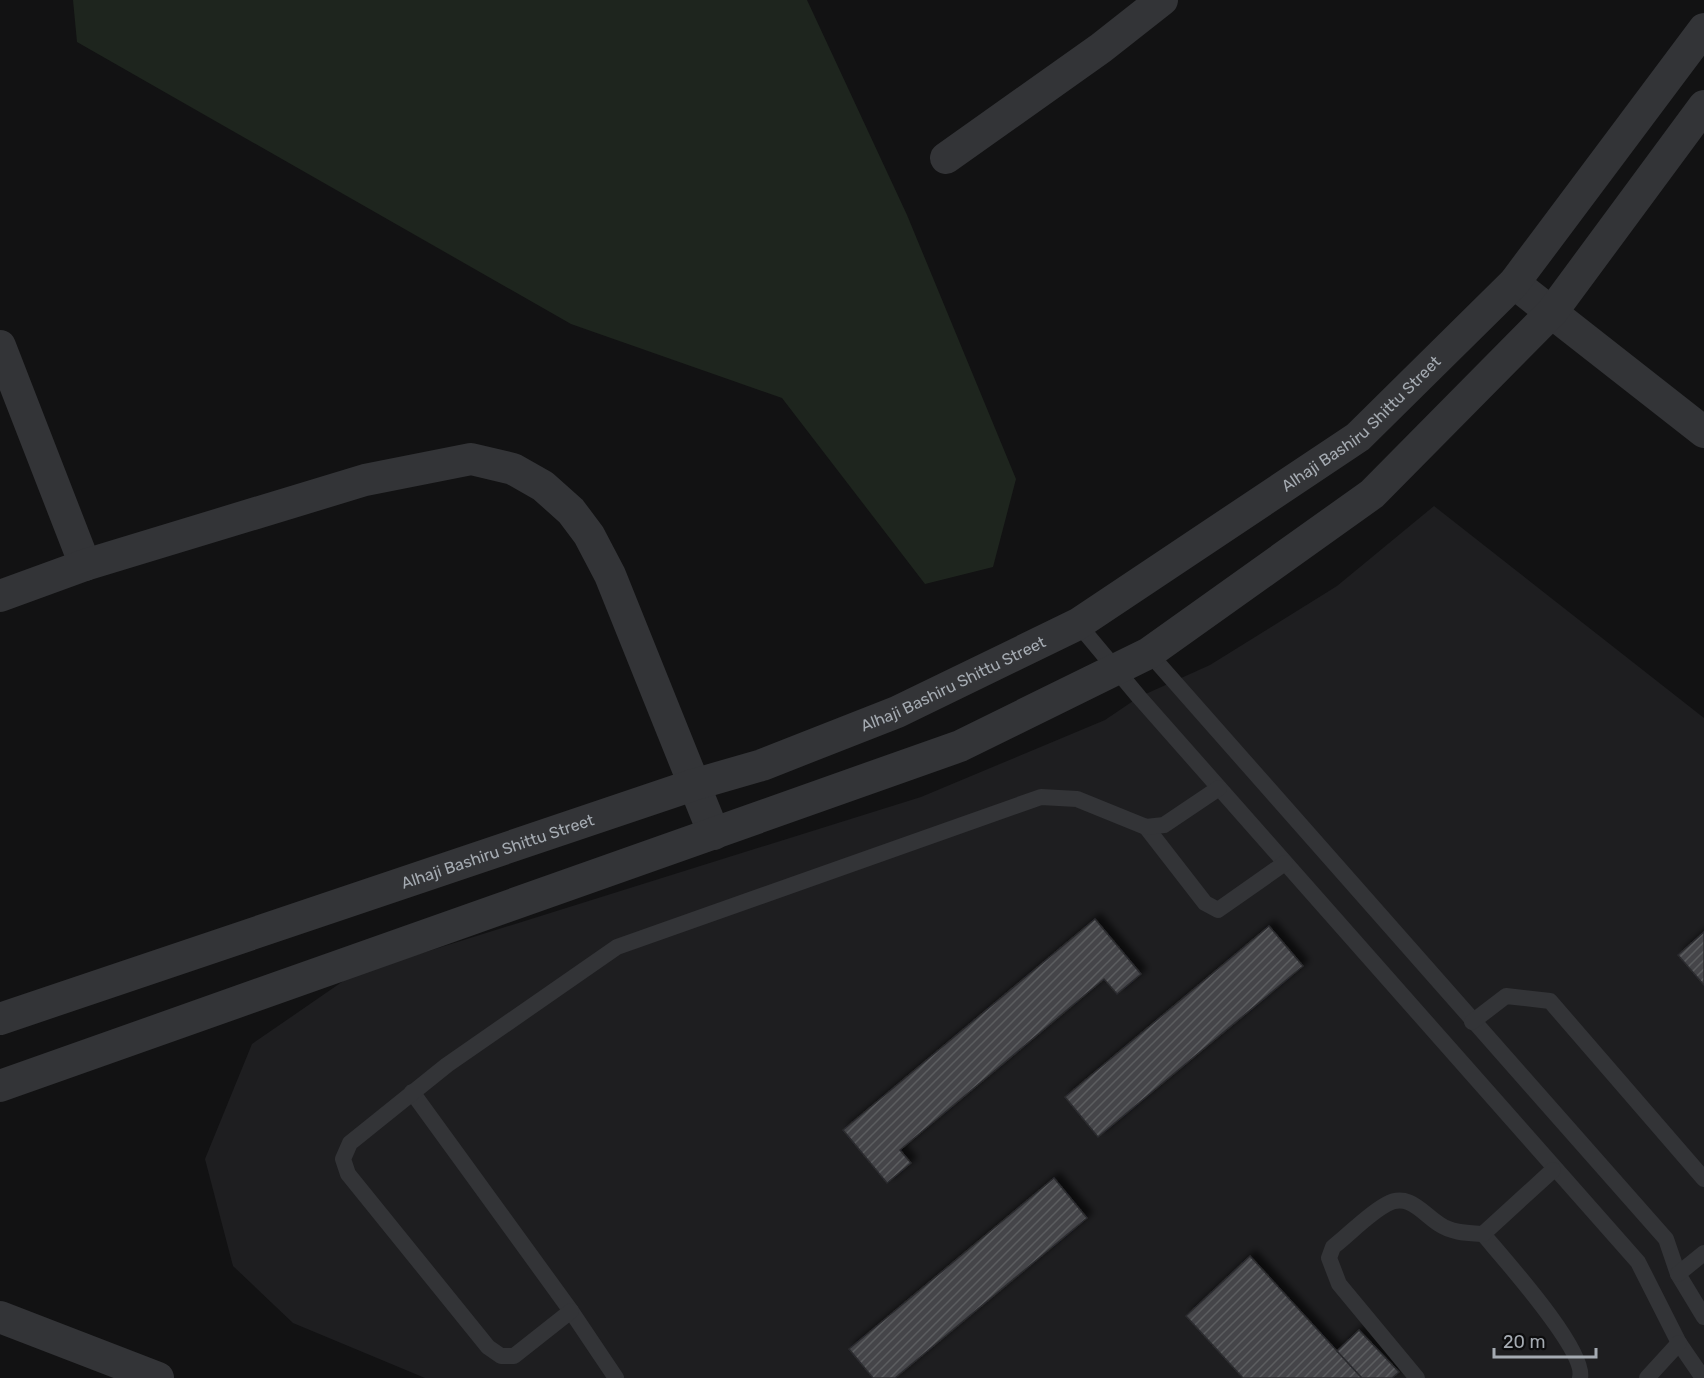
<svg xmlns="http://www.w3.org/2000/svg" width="1704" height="1378" viewBox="0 0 1704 1378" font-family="Rubik,sans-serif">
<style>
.built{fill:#1e1e20}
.grass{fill:#1e251e}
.building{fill:url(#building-hatch);stroke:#2c2c2f;stroke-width:1.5;filter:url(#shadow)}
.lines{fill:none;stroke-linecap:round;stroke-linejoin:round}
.service{stroke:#333437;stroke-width:16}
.minor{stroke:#333437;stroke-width:32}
.labels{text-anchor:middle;stroke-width:4.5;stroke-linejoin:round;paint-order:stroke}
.street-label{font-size:16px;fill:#a5abb2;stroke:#0d0d0e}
</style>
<defs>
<pattern id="building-hatch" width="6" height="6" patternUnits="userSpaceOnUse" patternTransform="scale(1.5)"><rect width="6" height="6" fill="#444548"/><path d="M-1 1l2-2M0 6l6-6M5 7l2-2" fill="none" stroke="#5c5d60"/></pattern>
<filter id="shadow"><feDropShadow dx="5.5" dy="-5.5" stdDeviation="3" flood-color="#0009"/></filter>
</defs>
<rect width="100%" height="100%" fill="#121213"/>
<path class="built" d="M 1434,506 L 1704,718 L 1704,1378 L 425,1378 L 293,1323 L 233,1266 L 205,1159 L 252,1044 L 352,975 L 921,797 L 1105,720 L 1139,697 L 1210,665 L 1337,586 Z"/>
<path class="grass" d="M 73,0 L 807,0 L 907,215 L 1016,479 L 993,567 L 925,584 L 782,398 L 571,324 L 77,42 Z"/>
<g class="building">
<path d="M 1095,919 L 1141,974 L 1117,994 L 1104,979 L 900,1150 L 911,1163 L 887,1183 L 843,1130 Z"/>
<path d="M 1269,926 L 1303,966 L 1098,1137 L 1065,1097 Z"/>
<path d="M 1704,932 L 1704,985 L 1678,955 Z"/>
<path d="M 1054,1178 L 1087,1218 L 895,1378 L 873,1378 L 849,1349 Z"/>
<path d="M 1250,1256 L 1337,1351 L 1362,1378 L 1243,1378 L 1186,1316 Z"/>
<path d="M 1359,1330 L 1399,1372 L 1392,1378 L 1362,1378 L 1337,1351 Z"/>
</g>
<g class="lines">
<g class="service">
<path d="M 1078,624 L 1139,697 L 1638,1262 L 1679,1343 L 1703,1378"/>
<path d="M 1149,653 L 1666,1239 L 1678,1274 L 1704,1317"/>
<path d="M 1146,827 L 1205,903 L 1218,910 L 1285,863"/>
<path d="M 1472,1022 L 1506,996 L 1550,1001 L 1704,1179"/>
<path d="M 412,1092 L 571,1311 L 616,1378"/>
<path d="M 1483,1234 C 1503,1258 1587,1351 1580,1378"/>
<path d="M 1678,1274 L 1704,1253"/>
<path d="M 571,1311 L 514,1356 L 501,1356 L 488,1347 L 348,1174 L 343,1159 L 350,1143 L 447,1065 L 617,947 L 1041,797 L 1077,799 L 1146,827 L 1164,825 L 1219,788"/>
<path d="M 1417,1378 L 1339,1284 L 1329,1258 L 1333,1247 C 1350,1234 1368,1214 1387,1204 C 1409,1192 1423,1214 1439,1224 C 1452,1233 1468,1233 1483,1234 L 1553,1170"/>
<path d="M 1647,1378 L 1679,1343"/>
</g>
<g class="minor">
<path d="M 946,158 L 1101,48 L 1162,0"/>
<path d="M 1514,283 L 1704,432"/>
<path d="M 0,346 L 85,565"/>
<path d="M 0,596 L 85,565 L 365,480 L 471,459 L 513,469 L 543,486 L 571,511 L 589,535 L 610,575 L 714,834"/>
<path id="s1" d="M 0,1019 L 693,785 L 762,765 L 897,712 L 1078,624 L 1358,437 L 1514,283 L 1704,29"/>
<path d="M 0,1086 L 960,746 L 1149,653 L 1372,494 L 1552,312 L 1704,106"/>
<path d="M 0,1317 L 158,1378"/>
</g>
</g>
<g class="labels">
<g class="street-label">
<text dy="6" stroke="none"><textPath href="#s1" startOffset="1497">Alhaji Bashiru Shittu Street</textPath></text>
<text dy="6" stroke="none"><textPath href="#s1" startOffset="1011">Alhaji Bashiru Shittu Street</textPath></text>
<text dy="6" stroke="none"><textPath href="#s1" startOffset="525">Alhaji Bashiru Shittu Street</textPath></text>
</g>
</g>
<path d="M1494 1348v9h102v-9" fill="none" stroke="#a5abb2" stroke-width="3"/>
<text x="1503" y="1348" font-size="18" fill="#a5abb2" stroke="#0d0d0e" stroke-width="4.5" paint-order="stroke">20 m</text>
</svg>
